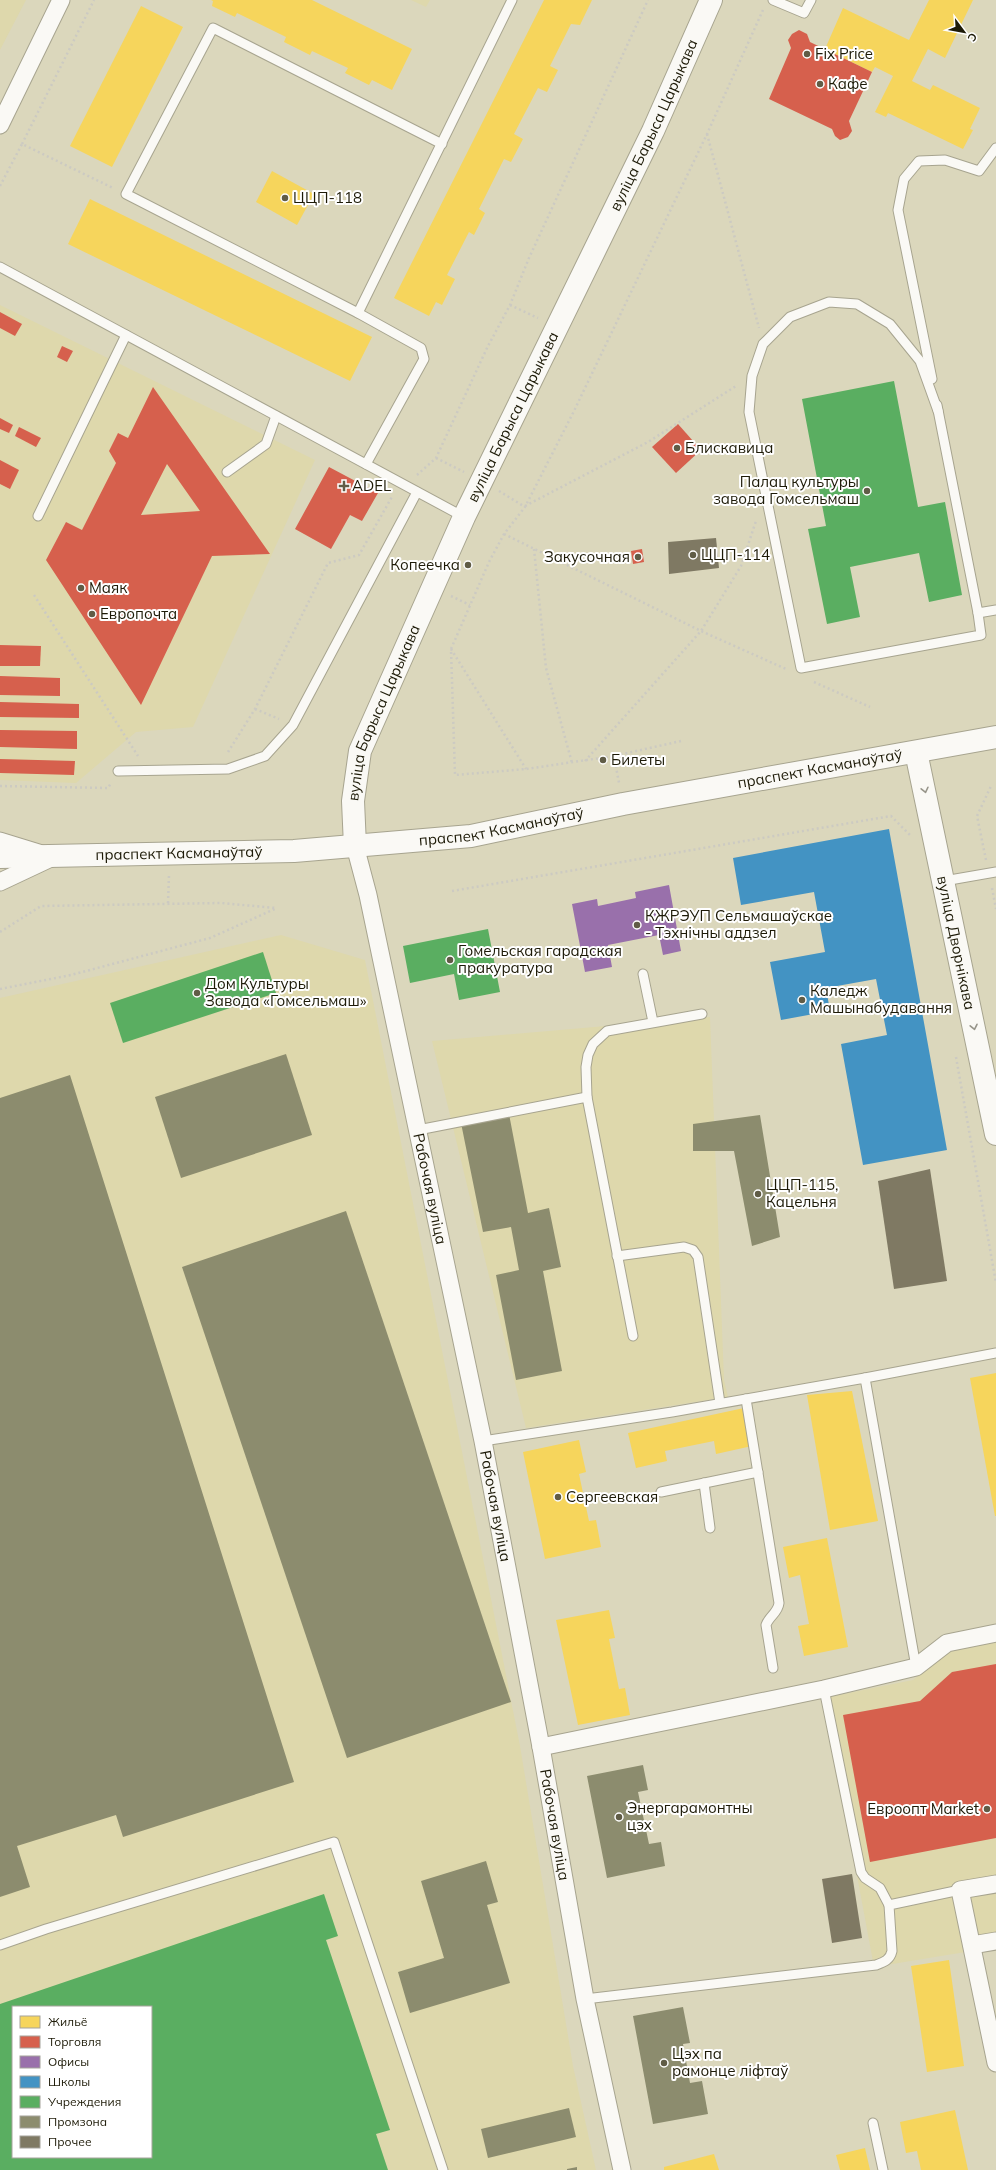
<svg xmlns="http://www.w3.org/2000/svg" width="996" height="2170" viewBox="0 0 996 2170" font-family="Mulish,sans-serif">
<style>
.built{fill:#ded8ac;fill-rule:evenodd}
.homes{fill:#f6d55c}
.shops{fill:#d6604d;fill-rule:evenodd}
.offices{fill:#9970ab}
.schools{fill:#4393c3}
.public{fill:#5aae61;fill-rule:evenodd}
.industry{fill:#8c8c6e}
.building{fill:#7f7963}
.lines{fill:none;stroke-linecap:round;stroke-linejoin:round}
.service-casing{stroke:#a7a48f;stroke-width:11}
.minor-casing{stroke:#a7a48f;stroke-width:19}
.tertiary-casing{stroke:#a7a48f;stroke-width:24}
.secondary-casing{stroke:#a7a48f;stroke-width:24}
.primary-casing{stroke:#a7a48f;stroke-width:24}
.path{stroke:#cccac2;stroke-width:2.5;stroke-dasharray:2 3;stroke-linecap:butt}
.service{stroke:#faf9f5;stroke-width:9}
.minor{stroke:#faf9f5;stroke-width:17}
.tertiary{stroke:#faf9f5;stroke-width:22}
.secondary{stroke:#faf9f5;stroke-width:22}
.primary{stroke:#faf9f5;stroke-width:22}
.oneway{stroke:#97958a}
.poi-dot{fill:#605c46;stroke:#fff;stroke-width:1.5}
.labels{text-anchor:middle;stroke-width:4;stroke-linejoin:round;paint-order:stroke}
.poi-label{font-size:15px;fill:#1d1a07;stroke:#fff;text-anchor:start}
.street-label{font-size:15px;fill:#1d1a07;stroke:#fff}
</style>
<rect width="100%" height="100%" fill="#dbd7bc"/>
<g class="built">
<path d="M 0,0 L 26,0 L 0,50 Z"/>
<path d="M 411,0 L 430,0 L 426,7 Z"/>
<path d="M 0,305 L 315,460 L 193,727 L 136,732 L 76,783 L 0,780 Z"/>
<path d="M 281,935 L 365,960 L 520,1746 L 573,2066 L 596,2170 L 0,2170 L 0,998 ZM 13,2007 L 151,2007 L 151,2157 L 13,2157 Z"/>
<path d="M 710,1017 L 724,1380 L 728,1397 L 526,1428 L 432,1041 Z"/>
<path d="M 996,1639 L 996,1947 L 874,1967 L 824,1698 L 913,1680 L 954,1647 Z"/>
</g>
<g class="homes">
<path d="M 211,0 L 312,0 L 412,49 L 392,90 L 372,80 L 369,85 L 345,73 L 348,68 L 312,51 L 310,55 L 284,42 L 286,37 L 237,13 L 235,17 L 212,6 L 213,1 Z"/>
<path d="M 544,0 L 592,0 L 580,25 L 571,24 L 550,66 L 558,70 L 547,92 L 538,88 L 514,134 L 523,139 L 511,162 L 504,159 L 479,209 L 485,213 L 474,235 L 469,232 L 447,275 L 455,279 L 442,305 L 436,302 L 429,316 L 394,298 Z"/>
<path d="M 929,0 L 973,0 L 945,58 L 928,49 L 912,81 L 930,90 L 933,85 L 980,108 L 970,129 L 973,130 L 963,149 L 888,113 L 886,117 L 875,112 L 893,76 L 875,67 L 872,72 L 825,49 L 843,8 L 909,40 Z"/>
<path d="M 141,6 L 183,27 L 112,167 L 70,146 Z"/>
<path d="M 272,171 L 314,194 L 297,225 L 256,202 Z"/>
<path d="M 90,199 L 372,337 L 350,381 L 68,244 Z"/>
<path d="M 996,1373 L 996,1516 L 995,1516 L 970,1378 Z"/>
<path d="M 852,1391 L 878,1521 L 830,1530 L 807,1395 Z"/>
<path d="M 744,1408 L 752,1446 L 716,1454 L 714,1441 L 665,1451 L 667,1461 L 636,1468 L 628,1433 Z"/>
<path d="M 579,1440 L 586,1472 L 579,1474 L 589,1521 L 596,1520 L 601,1547 L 545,1559 L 523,1452 Z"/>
<path d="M 827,1538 L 848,1647 L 804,1656 L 798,1626 L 809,1624 L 800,1575 L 789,1578 L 783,1547 Z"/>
<path d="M 609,1610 L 615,1638 L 609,1639 L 619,1689 L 625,1688 L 630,1715 L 578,1725 L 556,1620 Z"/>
<path d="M 949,1960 L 964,2066 L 927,2072 L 911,1966 Z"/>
<path d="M 955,2110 L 968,2170 L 921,2170 L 917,2151 L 906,2153 L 900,2122 Z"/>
<path d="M 865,2148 L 870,2170 L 840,2170 L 836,2155 Z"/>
<path d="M 714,2154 L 719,2170 L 664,2170 L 664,2167 Z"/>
</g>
<g class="shops">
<path d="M 799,30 L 807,34 L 810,42 L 872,72 L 849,121 L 852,131 L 848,137 L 840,140 L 835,136 L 832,129 L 769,99 L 791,48 L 788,40 L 792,34 Z"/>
<path d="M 0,312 L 22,324 L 15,336 L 0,328 Z"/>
<path d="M 62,346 L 73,351 L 67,362 L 57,357 Z"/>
<path d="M 153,387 L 270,554 L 212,556 L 141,705 L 46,560 L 66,522 L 82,530 L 116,463 L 109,451 L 118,433 L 128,438 ZM 167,464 L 200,511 L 141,515 Z"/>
<path d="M 0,418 L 13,425 L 9,433 L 0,429 Z"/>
<path d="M 678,424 L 701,450 L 676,473 L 652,447 Z"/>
<path d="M 19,427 L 41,438 L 36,447 L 15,436 Z"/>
<path d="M 0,460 L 19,470 L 10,489 L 0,484 Z"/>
<path d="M 329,467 L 378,493 L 362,521 L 350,515 L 331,549 L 295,529 Z"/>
<path d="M 642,549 L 644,562 L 633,564 L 631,551 Z"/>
<path d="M 0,645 L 41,646 L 40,666 L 0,666 Z"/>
<path d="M 0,676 L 60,678 L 60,696 L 0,695 Z"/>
<path d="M 0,702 L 79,704 L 79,718 L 0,717 Z"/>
<path d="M 0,730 L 77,731 L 77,749 L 0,747 Z"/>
<path d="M 0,759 L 75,761 L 74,775 L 0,773 Z"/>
<path d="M 996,1664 L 996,1838 L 870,1862 L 843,1715 L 920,1701 L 952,1672 Z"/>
</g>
<path class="offices" d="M 669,885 L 681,951 L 663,955 L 659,935 L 608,945 L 612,967 L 585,972 L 572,904 L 597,899 L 598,906 L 636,898 L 635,892 Z"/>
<path class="schools" d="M 889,829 L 947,1150 L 863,1165 L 841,1044 L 887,1035 L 876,979 L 826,988 L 830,1011 L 781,1020 L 770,962 L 825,952 L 814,892 L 741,905 L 733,858 Z"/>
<g class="public">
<path d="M 894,381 L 918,507 L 945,502 L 962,595 L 929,602 L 919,553 L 850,567 L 860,617 L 827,624 L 808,529 L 826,526 L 802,399 Z"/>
<path d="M 488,929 L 500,992 L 459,1000 L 454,974 L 410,983 L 403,946 Z"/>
<path d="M 263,952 L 276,993 L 123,1043 L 110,1003 Z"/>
<path d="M 324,1894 L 338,1936 L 326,1940 L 390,2130 L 376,2134 L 388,2170 L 0,2170 L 0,2004 ZM 13,2007 L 151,2007 L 151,2157 L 13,2157 Z"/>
</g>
<g class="industry">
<path d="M 286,1054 L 312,1135 L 181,1178 L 155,1097 Z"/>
<path d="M 70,1075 L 294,1782 L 123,1837 L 116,1815 L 17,1846 L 30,1887 L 0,1897 L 0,1098 Z"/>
<path d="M 509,1114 L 528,1213 L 549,1208 L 561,1267 L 543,1271 L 562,1371 L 516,1380 L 496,1275 L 519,1270 L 511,1227 L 483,1232 L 461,1123 Z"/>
<path d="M 760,1115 L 780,1237 L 752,1246 L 734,1151 L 693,1151 L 693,1124 Z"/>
<path d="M 346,1211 L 511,1702 L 347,1758 L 182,1267 Z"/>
<path d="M 643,1765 L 648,1790 L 638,1792 L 649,1844 L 661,1842 L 665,1866 L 607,1878 L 587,1776 Z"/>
<path d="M 486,1861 L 498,1902 L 487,1905 L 510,1983 L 410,2013 L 398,1972 L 444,1958 L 421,1881 Z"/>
<path d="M 683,2007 L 690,2043 L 683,2044 L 690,2083 L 702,2081 L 708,2114 L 653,2124 L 633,2016 Z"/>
<path d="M 569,2108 L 576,2137 L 488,2158 L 481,2129 Z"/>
<path d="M 577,2167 L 577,2170 L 567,2170 L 567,2169 Z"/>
</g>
<g class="building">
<path d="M 716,538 L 719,568 L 669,574 L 668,542 Z"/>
<path d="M 930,1169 L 947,1281 L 894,1289 L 878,1181 Z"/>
<path d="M 852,1874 L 862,1938 L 832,1943 L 822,1879 Z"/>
</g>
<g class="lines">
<g class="service-casing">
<g id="service">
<path d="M 773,0 L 804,13 L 811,0"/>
<path d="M 0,267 L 464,517"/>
<path d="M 358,313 L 512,0"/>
<path d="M 932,379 L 898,210 L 904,179 L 919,161 L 945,160 L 979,171 L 996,148"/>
<path d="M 937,405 L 978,613 L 996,610"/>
<path d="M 938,411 L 920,361 L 890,324 L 857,304 L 829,302 L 790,317 L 763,344 L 752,376 L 749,412 L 801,668 L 981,635 L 978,613"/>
<path d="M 366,464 L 424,359 L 421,348 L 358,313 L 126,194 L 213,28 L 442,144"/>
<path d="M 227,472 L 266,444 L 276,416"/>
<path d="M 38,516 L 126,335"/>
<path d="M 118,771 L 228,769 L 265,756 L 293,725 L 417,492"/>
<path d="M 944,881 L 996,872"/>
<path d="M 643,974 L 653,1022"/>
<path d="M 587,1097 L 586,1067 L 588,1055 L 593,1044 L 607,1031 L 702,1014"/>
<path d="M 418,1130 L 587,1097 L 633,1336"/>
<path d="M 617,1256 L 684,1247 L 693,1250 L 698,1257 L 720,1403"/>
<path d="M 865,1378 L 996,1353"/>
<path d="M 746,1399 L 779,1603 C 778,1613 769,1616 766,1625 L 773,1668"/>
<path d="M 483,1441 L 672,1412 L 865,1378 L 916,1667"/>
<path d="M 704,1483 L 710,1528"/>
<path d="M 661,1492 L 758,1472"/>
<path d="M 824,1689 L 861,1872 L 865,1878 L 880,1888 L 889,1905"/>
<path d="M 0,1945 L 46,1929 L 334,1842 L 443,2170"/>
<path d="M 585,1999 L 876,1965 C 884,1962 890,1960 892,1951 L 889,1905 L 960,1890"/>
<path d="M 873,2123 L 883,2170"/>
</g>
</g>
<g class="minor-casing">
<g id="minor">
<path d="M 0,125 L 61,0"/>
<path d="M 0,841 L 39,853"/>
<path id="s1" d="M 355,846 L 368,895 L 483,1441 L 541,1747 L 585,1999 L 622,2170"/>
<path d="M 0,882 L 51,858"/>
<path d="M 541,1747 L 824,1689 L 916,1667 L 947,1643 L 996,1633"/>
<path d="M 996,1884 L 960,1890 L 996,2063"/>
<path d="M 972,1945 L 996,1941"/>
</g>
</g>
<g class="tertiary-casing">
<g id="tertiary">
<path id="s2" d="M 916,752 L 996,1134"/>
</g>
</g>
<g class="secondary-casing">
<g id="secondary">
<path id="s3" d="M 355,846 L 353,801 L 360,751 L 464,517 L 653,131 L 711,0"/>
</g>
</g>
<g class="primary-casing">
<g id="primary">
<path id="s4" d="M 0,857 L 294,851 L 471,836 L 623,804 L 996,737"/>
</g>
</g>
<g class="path">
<path d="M 707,134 L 759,328"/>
<path d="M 22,144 L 94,0"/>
<path d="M 0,186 L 22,144 L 113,188"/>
<path d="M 510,305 L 538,318"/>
<path d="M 436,458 L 464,472"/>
<path d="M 417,475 L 436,458 L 487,348 L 510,305 L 529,258 L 648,0"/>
<path d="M 499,491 L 525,507"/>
<path d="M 525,506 L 648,442 L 736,386"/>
<path d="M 504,534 L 701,631 L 786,669"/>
<path d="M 534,549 L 546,668 L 572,763"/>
<path d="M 34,595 L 138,756"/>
<path d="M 451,596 L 470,605"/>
<path d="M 451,649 L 526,769"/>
<path d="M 814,682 L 870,707"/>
<path d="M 255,709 L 279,719"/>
<path d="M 681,741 L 614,756 L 526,769 L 455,775 L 451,649 L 489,562 L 504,534 L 525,507 L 573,413 L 707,134 L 763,10"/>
<path d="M 228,752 L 255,709 L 328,563 L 359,555 L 393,495"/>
<path d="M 614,756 L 619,783"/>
<path d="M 585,761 L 701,631 L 741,566 L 756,521"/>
<path d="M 0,786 L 108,788 L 111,783"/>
<path d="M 986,860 L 977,816 L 991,786"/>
<path d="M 992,888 L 996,909"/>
<path d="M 452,891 L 891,816 L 911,836"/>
<path d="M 168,903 L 169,875"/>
<path d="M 0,932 L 41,906 L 221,903 L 276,908"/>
<path d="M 0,989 L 71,975 L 210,938 L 277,908"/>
<path d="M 956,1057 L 996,1283"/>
</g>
<use href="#service" class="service"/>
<use href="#minor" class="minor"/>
<use href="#tertiary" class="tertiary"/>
<use href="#secondary" class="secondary"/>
<use href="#primary" class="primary"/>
</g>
<defs><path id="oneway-chevron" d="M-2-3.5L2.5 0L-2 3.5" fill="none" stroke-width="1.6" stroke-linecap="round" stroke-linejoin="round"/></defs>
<g class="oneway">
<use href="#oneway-chevron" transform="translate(925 790) rotate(77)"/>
<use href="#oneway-chevron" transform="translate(974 1027) rotate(78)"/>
</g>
<g class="poi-dot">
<circle cx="807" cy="54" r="4"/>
<circle cx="820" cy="84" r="4"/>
<circle cx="285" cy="198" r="4"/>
<circle cx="677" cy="448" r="4"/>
<path d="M342 480h4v4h4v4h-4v4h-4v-4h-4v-4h4z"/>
<circle cx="867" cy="491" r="4"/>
<circle cx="693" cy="555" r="4"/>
<circle cx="638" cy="557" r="4"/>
<circle cx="468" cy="565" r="4"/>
<circle cx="81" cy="588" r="4"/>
<circle cx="92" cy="614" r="4"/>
<circle cx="603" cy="760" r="4"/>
<circle cx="637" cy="925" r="4"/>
<circle cx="450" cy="960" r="4"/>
<circle cx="197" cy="993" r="4"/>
<circle cx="802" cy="1000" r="4"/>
<circle cx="758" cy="1194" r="4"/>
<circle cx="558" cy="1497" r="4"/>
<circle cx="987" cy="1809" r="4"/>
<circle cx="619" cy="1817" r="4"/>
<circle cx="664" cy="2063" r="4"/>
</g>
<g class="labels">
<g class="poi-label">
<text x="815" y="59">Fix Price</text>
<text x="828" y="89">Кафе</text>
<text x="293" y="203">ЦЦП-118</text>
<text x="685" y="453">Блискавица</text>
<text x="859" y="487" text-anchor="end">Палац культуры<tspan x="859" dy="17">завода Гомсельмаш</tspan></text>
<text x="352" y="491">ADEL</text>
<text x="701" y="560">ЦЦП-114</text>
<text x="630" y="562" text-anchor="end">Закусочная</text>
<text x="460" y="570" text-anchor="end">Копеечка</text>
<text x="89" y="593">Маяк</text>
<text x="100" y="619">Европочта</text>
<text x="611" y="765">Билеты</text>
<text x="645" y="921">КЖРЭУП Сельмашаўскае<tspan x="645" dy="17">- Тэхнічны аддзел</tspan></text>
<text x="458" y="956">Гомельская гарадская<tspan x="458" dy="17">пракуратура</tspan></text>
<text x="205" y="989">Дом Культуры<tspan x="205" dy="17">Завода «Гомсельмаш»</tspan></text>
<text x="810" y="996">Каледж<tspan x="810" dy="17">Машынабудавання</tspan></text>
<text x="766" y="1190">ЦЦП-115,<tspan x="766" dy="17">Кацельня</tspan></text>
<text x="566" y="1502">Сергеевская</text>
<text x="627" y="1813">Энергарамонтны<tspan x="627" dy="17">цэх</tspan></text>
<text x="979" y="1814" text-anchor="end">Евроопт Market</text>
<text x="672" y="2059">Цэх па<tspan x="672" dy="17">рамонце ліфтаў</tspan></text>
</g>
<g class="street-label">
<text dy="5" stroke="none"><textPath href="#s3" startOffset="787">вуліца Барыса Царыкава</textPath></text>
<text dy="5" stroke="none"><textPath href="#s3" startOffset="463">вуліца Барыса Царыкава</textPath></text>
<text dy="5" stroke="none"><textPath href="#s3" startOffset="139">вуліца Барыса Царыкава</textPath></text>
<text dy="5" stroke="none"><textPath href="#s4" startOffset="827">праспект Касманаўтаў</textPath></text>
<text dy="5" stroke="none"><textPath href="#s4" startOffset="503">праспект Касманаўтаў</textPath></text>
<text dy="5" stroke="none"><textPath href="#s4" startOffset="179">праспект Касманаўтаў</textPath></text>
<text dy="5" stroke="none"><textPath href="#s2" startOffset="195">вуліца Дворнікава</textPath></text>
<text dy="5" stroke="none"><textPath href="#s1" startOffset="351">Рабочая вуліца</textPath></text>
<text dy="5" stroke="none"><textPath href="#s1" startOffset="675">Рабочая вуліца</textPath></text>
<text dy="5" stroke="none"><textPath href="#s1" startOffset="999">Рабочая вуліца</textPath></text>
</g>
</g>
<rect x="12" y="2006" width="140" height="152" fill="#ffffff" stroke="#a5a39c"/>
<rect x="20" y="2016" width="20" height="12" fill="#f6d55c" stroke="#a5a39c"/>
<text x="48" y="2026" font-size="12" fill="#1d1a07">Жильё</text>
<rect x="20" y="2036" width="20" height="12" fill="#d6604d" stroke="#a5a39c"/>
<text x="48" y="2046" font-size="12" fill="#1d1a07">Торговля</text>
<rect x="20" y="2056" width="20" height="12" fill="#9970ab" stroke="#a5a39c"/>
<text x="48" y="2066" font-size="12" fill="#1d1a07">Офисы</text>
<rect x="20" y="2076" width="20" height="12" fill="#4393c3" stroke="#a5a39c"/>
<text x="48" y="2086" font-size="12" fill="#1d1a07">Школы</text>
<rect x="20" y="2096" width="20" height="12" fill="#5aae61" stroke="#a5a39c"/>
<text x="48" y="2106" font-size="12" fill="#1d1a07">Учреждения</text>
<rect x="20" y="2116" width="20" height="12" fill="#8c8c6e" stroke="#a5a39c"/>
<text x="48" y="2126" font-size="12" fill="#1d1a07">Промзона</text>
<rect x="20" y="2136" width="20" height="12" fill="#7f7963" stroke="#a5a39c"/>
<text x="48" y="2146" font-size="12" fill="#1d1a07">Прочее</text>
<g transform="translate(964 32) rotate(122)" stroke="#ffffff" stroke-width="3" paint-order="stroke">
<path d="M0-3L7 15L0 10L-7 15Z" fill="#1d1a07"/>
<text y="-6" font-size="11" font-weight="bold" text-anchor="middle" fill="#1d1a07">С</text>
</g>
</svg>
